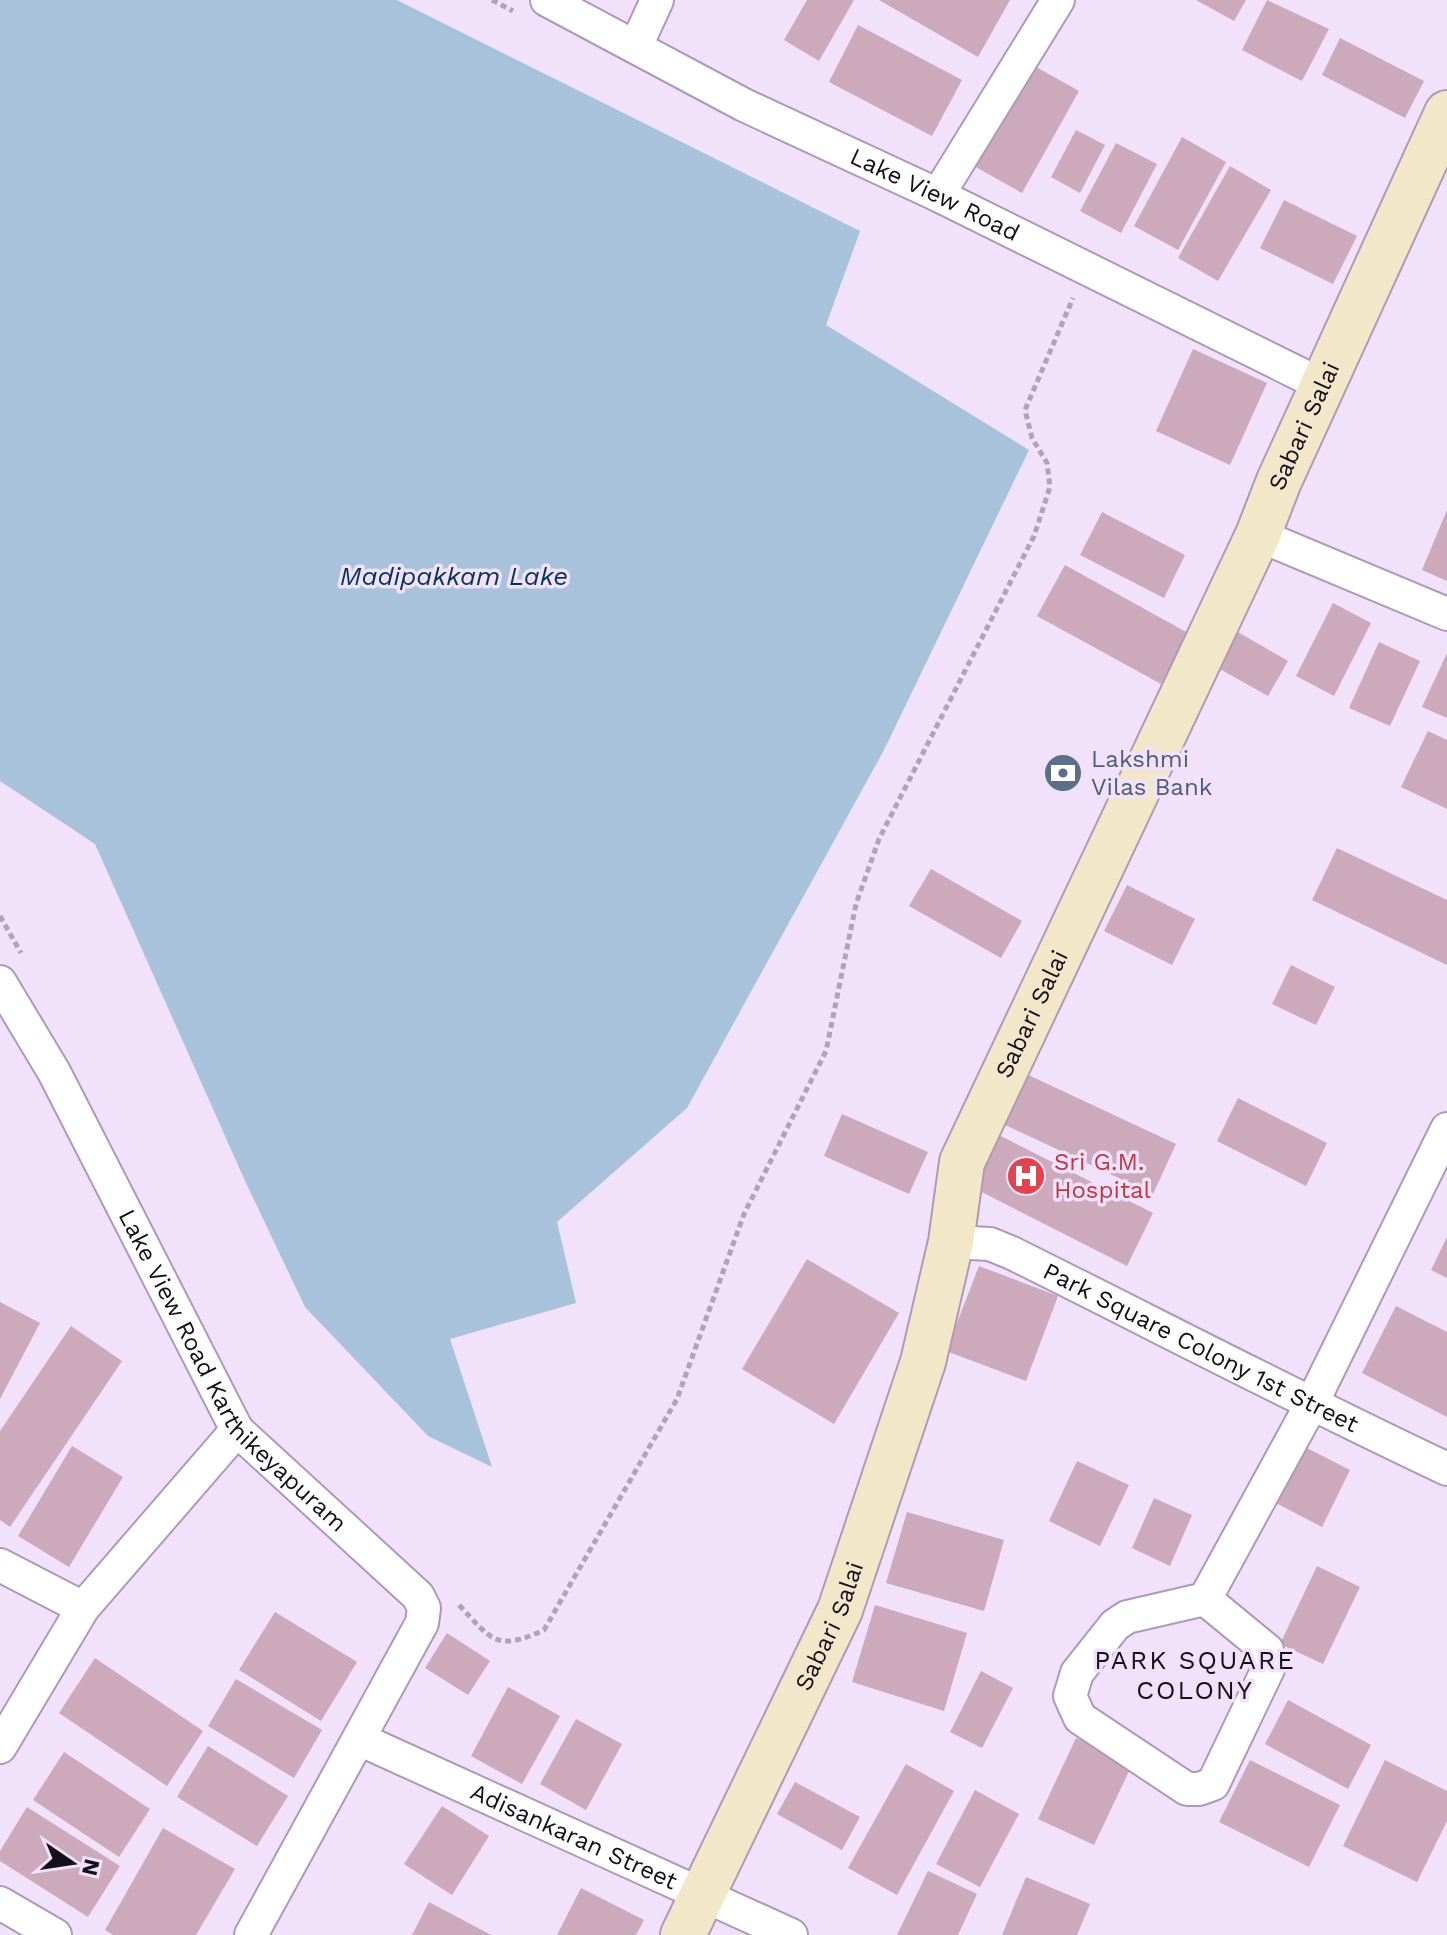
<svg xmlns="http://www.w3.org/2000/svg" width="1447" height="1935" viewBox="0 0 1447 1935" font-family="'Work Sans',sans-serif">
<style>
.water{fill:#a7c2da}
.building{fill:#cab}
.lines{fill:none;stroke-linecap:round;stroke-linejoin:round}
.minor-casing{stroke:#ae9ab8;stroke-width:36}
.secondary-casing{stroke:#ae9ab8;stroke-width:48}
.path{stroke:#b0a2b7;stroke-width:5;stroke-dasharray:6 4;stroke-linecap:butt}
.minor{stroke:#fff;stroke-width:32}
.secondary{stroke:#f2e8c9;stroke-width:44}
.labels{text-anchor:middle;stroke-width:7;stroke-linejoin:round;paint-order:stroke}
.street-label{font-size:24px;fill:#160f1a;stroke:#f2e1fb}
.service-label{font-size:24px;fill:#4e5e75;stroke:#f2e1fb;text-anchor:start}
.health-label{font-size:24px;fill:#be3a42;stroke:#f2e1fb;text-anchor:start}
.water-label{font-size:26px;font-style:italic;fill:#063555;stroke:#f2e1fb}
.neighbourhood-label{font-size:26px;letter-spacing:2px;fill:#160f1a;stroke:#f2e1fb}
</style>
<rect width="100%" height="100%" fill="#f2e1fb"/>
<path class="water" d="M 0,0 L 397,0 L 860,231 L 826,325 L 1029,450 L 884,750 L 687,1108 L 557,1222 L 576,1303 L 450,1339 L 492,1467 L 428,1436 L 305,1307 L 246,1183 L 95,844 L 0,781 Z"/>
<g class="building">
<path d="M 807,0 L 854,0 L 819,61 L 784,40 Z"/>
<path d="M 879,0 L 1010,0 L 978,57 Z"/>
<path d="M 1196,0 L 1246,0 L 1234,21 Z"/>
<path d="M 1267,0 L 1329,29 L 1302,81 L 1242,50 Z"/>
<path d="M 858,25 L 962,80 L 932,136 L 829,82 Z"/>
<path d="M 1340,38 L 1424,81 L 1405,118 L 1322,75 Z"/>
<path d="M 1031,64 L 1079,91 L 1022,193 L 974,166 Z"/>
<path d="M 1076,130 L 1105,145 L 1080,193 L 1051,177 Z"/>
<path d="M 1182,137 L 1226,162 L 1178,250 L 1134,226 Z"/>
<path d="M 1116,143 L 1157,164 L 1121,233 L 1080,211 Z"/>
<path d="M 1230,166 L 1271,190 L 1218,281 L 1178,258 Z"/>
<path d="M 1284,200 L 1357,236 L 1333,284 L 1260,248 Z"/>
<path d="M 1193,349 L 1267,383 L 1230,465 L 1156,431 Z"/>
<path d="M 1447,510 L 1447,581 L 1422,570 Z"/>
<path d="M 1102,512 L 1185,555 L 1164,598 L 1080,555 Z"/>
<path d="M 1065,565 L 1188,633 L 1161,684 L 1037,616 Z"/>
<path d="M 1333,603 L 1371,623 L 1334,696 L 1296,676 Z"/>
<path d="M 1231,628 L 1288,661 L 1268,696 L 1211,664 Z"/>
<path d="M 1379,642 L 1420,661 L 1390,726 L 1349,708 Z"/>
<path d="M 1447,653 L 1447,718 L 1422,707 Z"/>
<path d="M 1428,731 L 1447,740 L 1447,809 L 1401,787 Z"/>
<path d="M 1337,848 L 1447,900 L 1447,965 L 1312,900 Z"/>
<path d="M 931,869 L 1022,921 L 1001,958 L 909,906 Z"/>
<path d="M 1127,885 L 1195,919 L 1172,965 L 1104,931 Z"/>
<path d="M 1291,965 L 1335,987 L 1316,1025 L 1272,1004 Z"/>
<path d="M 1024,1073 L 1176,1144 L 1153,1194 L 1001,1123 Z"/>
<path d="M 1238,1098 L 1327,1143 L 1306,1186 L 1217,1141 Z"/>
<path d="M 842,1114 L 928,1152 L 909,1194 L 824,1156 Z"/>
<path d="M 995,1133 L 1153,1213 L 1127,1266 L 968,1185 Z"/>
<path d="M 1447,1237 L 1447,1278 L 1431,1270 Z"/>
<path d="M 807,1259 L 899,1313 L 834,1424 L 742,1369 Z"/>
<path d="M 979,1266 L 1058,1296 L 1026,1381 L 946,1351 Z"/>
<path d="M 0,1302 L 40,1323 L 0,1399 Z"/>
<path d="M 1396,1306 L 1447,1332 L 1447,1417 L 1362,1373 Z"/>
<path d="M 71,1326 L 122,1361 L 10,1527 L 0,1520 L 0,1431 Z"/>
<path d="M 72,1446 L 123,1477 L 69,1567 L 18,1536 Z"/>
<path d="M 1305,1447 L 1350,1470 L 1322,1527 L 1276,1503 Z"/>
<path d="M 1077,1461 L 1129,1485 L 1100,1546 L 1049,1521 Z"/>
<path d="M 1154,1498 L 1192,1515 L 1170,1566 L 1132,1548 Z"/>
<path d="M 907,1512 L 1004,1540 L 984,1611 L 886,1583 Z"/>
<path d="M 1317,1566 L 1360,1587 L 1323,1664 L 1280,1644 Z"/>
<path d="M 875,1605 L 967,1633 L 944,1711 L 852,1682 Z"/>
<path d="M 275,1612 L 357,1662 L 321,1721 L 239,1670 Z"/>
<path d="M 447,1633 L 490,1661 L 468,1695 L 425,1668 Z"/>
<path d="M 95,1658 L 203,1731 L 167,1786 L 59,1713 Z"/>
<path d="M 981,1671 L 1013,1688 L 982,1748 L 950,1732 Z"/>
<path d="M 236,1679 L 322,1730 L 294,1778 L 208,1726 Z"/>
<path d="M 508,1687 L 560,1716 L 522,1784 L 471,1756 Z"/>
<path d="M 1288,1700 L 1371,1745 L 1348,1789 L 1265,1744 Z"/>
<path d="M 576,1719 L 622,1744 L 586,1810 L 540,1784 Z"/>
<path d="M 1076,1738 L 1132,1765 L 1094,1845 L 1038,1819 Z"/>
<path d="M 208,1746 L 288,1796 L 257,1846 L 177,1797 Z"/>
<path d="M 64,1752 L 150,1809 L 119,1857 L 33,1800 Z"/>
<path d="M 1250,1760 L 1340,1805 L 1309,1867 L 1219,1822 Z"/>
<path d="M 1385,1760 L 1447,1791 L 1447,1821 L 1417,1882 L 1343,1846 Z"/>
<path d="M 906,1764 L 954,1791 L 897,1895 L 848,1868 Z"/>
<path d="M 795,1782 L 860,1817 L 842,1850 L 777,1814 Z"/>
<path d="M 975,1790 L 1019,1814 L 980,1887 L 936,1864 Z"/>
<path d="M 442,1806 L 489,1836 L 452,1895 L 404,1864 Z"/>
<path d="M 27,1807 L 120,1866 L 88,1917 L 0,1861 L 0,1851 Z"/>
<path d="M 163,1828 L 235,1869 L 196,1935 L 113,1935 L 105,1930 Z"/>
<path d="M 928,1871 L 977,1894 L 958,1935 L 897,1935 Z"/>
<path d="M 1026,1877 L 1090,1904 L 1077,1935 L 1002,1935 Z"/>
<path d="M 581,1888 L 644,1920 L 636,1935 L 557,1935 Z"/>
<path d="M 429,1902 L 491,1935 L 412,1935 Z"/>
</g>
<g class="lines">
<g class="minor-casing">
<g id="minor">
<path id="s1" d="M 547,0 L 744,105 L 938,195 L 1324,386"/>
<path d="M 636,46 L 657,0"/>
<path d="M 938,195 L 1058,0"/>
<path d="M 1258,535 L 1447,614"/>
<path id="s2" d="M 0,982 L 54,1072 L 237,1430 L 418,1596 L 424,1608 L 422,1623 L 251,1935"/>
<path id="s3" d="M 951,1242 L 990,1244 L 1012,1253 C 1157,1325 1300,1400 1447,1469"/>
<path d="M 0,1565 L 83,1608"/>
<path d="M 1205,1599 L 1267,1650 L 1268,1669 L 1213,1784 L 1199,1789 L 1187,1789 L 1080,1718 L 1070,1696 L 1077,1673 L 1115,1625 L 1127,1617 L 1205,1599 L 1311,1405 L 1447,1129"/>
<path id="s4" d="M 359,1739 L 791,1935"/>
<path d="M 0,1747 L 83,1608 L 237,1430"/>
<path d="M 0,1903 L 55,1935"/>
</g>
</g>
<g class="secondary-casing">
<g id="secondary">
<path id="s5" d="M 683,1935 L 840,1610 L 923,1362 L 951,1242 L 962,1162 L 1258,535 L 1279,481 L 1447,113"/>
</g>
</g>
<g class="path">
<path d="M 492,0 L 513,11"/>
<path d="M 0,916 L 21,953"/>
<path d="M 459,1605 C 492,1640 496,1652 544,1630 L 677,1399 L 744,1214 L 826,1051 L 856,904 L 879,839 L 1034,536 L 1050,487 L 1047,463 L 1032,438 L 1025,410 L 1073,298"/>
</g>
<use href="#minor" class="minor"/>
<use href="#secondary" class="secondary"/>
</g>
<defs>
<g id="bank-disc" transform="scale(2)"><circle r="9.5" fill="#5c6f8a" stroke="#f2e1fb"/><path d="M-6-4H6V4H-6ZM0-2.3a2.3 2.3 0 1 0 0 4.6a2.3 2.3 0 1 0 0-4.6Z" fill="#fff"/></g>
<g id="hospital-disc" transform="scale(2)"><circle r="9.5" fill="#e0444e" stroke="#f2e1fb"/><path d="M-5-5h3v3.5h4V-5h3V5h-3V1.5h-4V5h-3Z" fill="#fff"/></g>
</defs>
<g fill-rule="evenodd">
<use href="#bank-disc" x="1063" y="773"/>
<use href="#hospital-disc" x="1026" y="1176"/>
</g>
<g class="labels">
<g class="street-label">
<text dy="8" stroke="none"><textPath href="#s1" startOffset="434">Lake View Road</textPath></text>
<text dy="8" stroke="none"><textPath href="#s5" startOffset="1638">Sabari Salai</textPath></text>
<text dy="8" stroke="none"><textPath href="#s5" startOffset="990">Sabari Salai</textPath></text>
<text dy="8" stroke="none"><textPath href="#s3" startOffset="274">Park Square Colony 1st Street</textPath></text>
<text dy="8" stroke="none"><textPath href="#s2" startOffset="456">Lake View Road Karthikeyapuram</textPath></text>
<text dy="8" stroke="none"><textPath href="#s5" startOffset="342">Sabari Salai</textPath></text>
<text dy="8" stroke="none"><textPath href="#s4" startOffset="236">Adisankaran Street</textPath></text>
</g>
<g class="service-label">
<text x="1091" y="767">Lakshmi<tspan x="1091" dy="28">Vilas Bank</tspan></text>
</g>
<g class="health-label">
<text x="1054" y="1170">Sri G.M.<tspan x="1054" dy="28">Hospital</tspan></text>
</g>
<g class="water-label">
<text x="454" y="585">Madipakkam Lake</text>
</g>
<g class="neighbourhood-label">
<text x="1195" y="1669">PARK SQUARE<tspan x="1195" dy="30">COLONY</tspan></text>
</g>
</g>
<g transform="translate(72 1863) rotate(103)" stroke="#f2e1fb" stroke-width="6" paint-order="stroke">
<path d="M0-6L14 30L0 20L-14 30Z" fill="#160f1a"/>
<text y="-12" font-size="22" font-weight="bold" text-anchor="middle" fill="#160f1a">N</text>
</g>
</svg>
